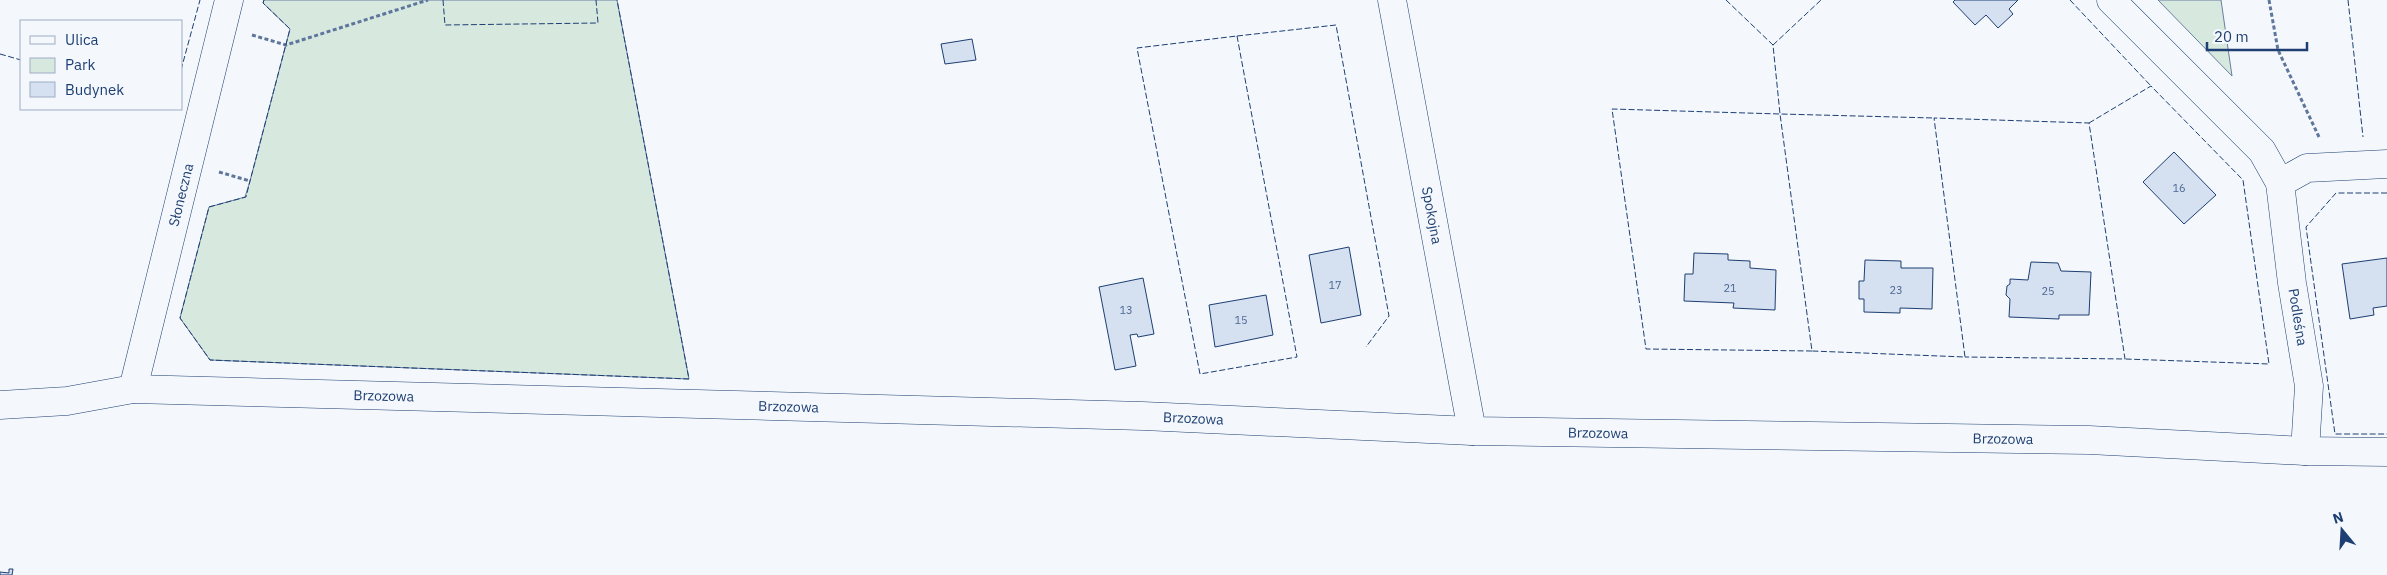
<svg xmlns="http://www.w3.org/2000/svg" width="2387" height="575" viewBox="0 0 2387 575" font-family="'IBM Plex Sans',sans-serif">
<style>
.green{fill:#d7e8df;stroke:#687fa3}
.building{fill:#d5e0f0;stroke:#1d3f73}
.lines{fill:none;stroke-linecap:round;stroke-linejoin:round}
.minor-casing{stroke:#1d3f73;stroke-width:29}
.path{stroke:#5e769c;stroke-width:3;stroke-dasharray:4 2.5;stroke-linecap:butt}
.minor{stroke:#f4f7fb;stroke-width:28}
.fence{stroke:#1d3f73;stroke-width:1;stroke-dasharray:6 2.5;stroke-linecap:butt}
.labels{text-anchor:middle;stroke-width:4;stroke-linejoin:round;paint-order:stroke}
.number-label{font-size:11px;fill:#4b6792}
.street-label{font-size:14px;fill:#1d3f73;stroke:#f4f7fb}
</style>
<rect width="100%" height="100%" fill="#f4f7fb"/>
<g class="green">
<path d="M 264,0 L 617,0 L 689,379 L 210,360 L 180,318 L 209,207 L 245,197 L 250,181 L 290,29 L 263,3 Z"/>
<path d="M 2158,0 L 2221,0 L 2232,76 Z"/>
</g>
<g class="building">
<path d="M 1955,0 L 2018,0 L 2009,9 L 2013,14 L 1998,28 L 1986,15 L 1975,25 L 1953,2 Z"/>
<path d="M 972,39 L 976,60 L 945,64 L 941,44 Z"/>
<path d="M 2174,152 L 2216,195 L 2184,224 L 2143,182 Z"/>
<path d="M 1349,247 L 1361,315 L 1321,323 L 1309,255 Z"/>
<path d="M 1694,253 L 1728,254 L 1728,260 L 1750,261 L 1750,268 L 1776,270 L 1775,310 L 1733,308 L 1734,303 L 1684,301 L 1685,274 L 1693,274 Z"/>
<path d="M 2387,258 L 2387,306 L 2373,308 L 2374,315 L 2350,319 L 2342,264 Z"/>
<path d="M 1865,260 L 1901,261 L 1901,268 L 1933,268 L 1932,309 L 1900,308 L 1900,313 L 1864,312 L 1864,299 L 1859,299 L 1859,281 L 1864,281 Z"/>
<path d="M 2031,262 L 2058,263 L 2061,271 L 2091,272 L 2089,315 L 2059,315 L 2059,319 L 2009,317 L 2010,299 L 2006,295 L 2007,286 L 2010,284 L 2010,279 L 2028,280 Z"/>
<path d="M 1143,278 L 1154,334 L 1138,337 L 1137,334 L 1130,335 L 1136,366 L 1115,370 L 1099,287 Z"/>
<path d="M 1266,295 L 1273,335 L 1215,347 L 1209,305 Z"/>
<path d="M 9,569 L 13,569 L 12,575 L 0,575 L 0,572 L 9,573 Z"/>
</g>
<g class="lines">
<g class="minor-casing">
<g id="minor">
<path id="s1" d="M 1392,0 L 1472,431"/>
<path d="M 2111,0 L 2262,151 L 2280,183"/>
<path id="s2" d="M 133,389 L 229,0"/>
<path id="s3" d="M 0,405 L 67,401 L 133,389 L 1143,416 L 1472,431 L 2089,440 L 2305,451 L 2387,452"/>
<path d="M 2305,451 L 2309,386 L 2292,283 L 2280,183 L 2307,168 L 2387,164"/>
</g>
</g>
<g class="path">
<path d="M 2269,0 L 2278,50 L 2319,137"/>
<path d="M 252,35 L 286,45 L 428,0"/>
<path d="M 219,172 L 250,181"/>
</g>
<use href="#minor" class="minor"/>
<g class="fence">
<path d="M 264,0 L 263,3 L 290,29 L 250,181 L 246,197 L 209,207 L 180,318 L 210,360 L 689,379 L 617,0"/>
<path d="M 443,0 L 445,25 L 598,23 L 596,0"/>
<path d="M 1726,0 L 1773,45 L 1780,114 L 1934,118"/>
<path d="M 2070,0 L 2151,86"/>
<path d="M 2348,0 L 2363,137"/>
<path d="M 1237,36 L 1297,357 L 1200,374 L 1137,48 Z"/>
<path d="M 1237,36 L 1336,25 L 1389,316 L 1366,347"/>
<path d="M 1773,45 L 1821,0"/>
<path d="M 0,54 L 21,60"/>
<path d="M 181,70 L 200,0"/>
<path d="M 2089,123 L 2151,86 L 2243,180 L 2269,364 L 2125,359"/>
<path d="M 2387,193 L 2336,193 L 2306,227 L 2335,434 L 2387,434"/>
<path d="M 1812,351 L 1646,349 L 1612,109 L 1780,114 L 1812,351 L 1965,357 L 1934,118 L 2089,123 L 2125,359 L 1965,357"/>
</g>
</g>
<g class="labels">
<g class="number-label">
<text x="2179" y="192">16</text>
<text x="1335" y="289">17</text>
<text x="1730" y="292">21</text>
<text x="1896" y="294">23</text>
<text x="2048" y="295">25</text>
<text x="1126" y="314">13</text>
<text x="1241" y="324">15</text>
</g>
<g class="street-label">
<text dy="5" stroke="none"><textPath href="#s2" startOffset="200">Słoneczna</textPath></text>
<text dy="5" stroke="none"><textPath href="#s1" startOffset="219">Spokojna</textPath></text>
<text transform="translate(2298 317) rotate(81)" y="5">Podleśna</text>
<text dy="5" stroke="none"><textPath href="#s3" startOffset="385">Brzozowa</textPath></text>
<text dy="5" stroke="none"><textPath href="#s3" startOffset="790">Brzozowa</textPath></text>
<text dy="5" stroke="none"><textPath href="#s3" startOffset="1195">Brzozowa</textPath></text>
<text dy="5" stroke="none"><textPath href="#s3" startOffset="1600">Brzozowa</textPath></text>
<text dy="5" stroke="none"><textPath href="#s3" startOffset="2005">Brzozowa</textPath></text>
</g>
</g>
<rect x="20" y="20" width="162" height="90" fill="#f4f7fb" stroke="#9eadc5"/>
<rect x="30" y="36" width="25" height="8" fill="#f4f7fb" stroke="#9eadc5"/>
<text x="65" y="45" font-size="15" fill="#1d3f73">Ulica</text>
<rect x="30" y="58" width="25" height="15" fill="#d7e8df" stroke="#9eadc5"/>
<text x="65" y="70" font-size="15" fill="#1d3f73">Park</text>
<rect x="30" y="82" width="25" height="15" fill="#d5e0f0" stroke="#9eadc5"/>
<text x="65" y="95" font-size="15" fill="#1d3f73">Budynek</text>
<g transform="translate(2342 530) rotate(342)" stroke="#f4f7fb" stroke-width="4" paint-order="stroke">
<path d="M0-4L9 19L0 12L-9 19Z" fill="#1d3f73"/>
<text y="-8" font-size="14" font-weight="bold" text-anchor="middle" fill="#1d3f73">N</text>
</g>
<path d="M2207 42v8h100v-8" fill="none" stroke="#1d3f73" stroke-width="2.5"/>
<text x="2214" y="42" font-size="15" fill="#1d3f73" stroke="#f4f7fb" stroke-width="4" paint-order="stroke">20 m</text>
</svg>
